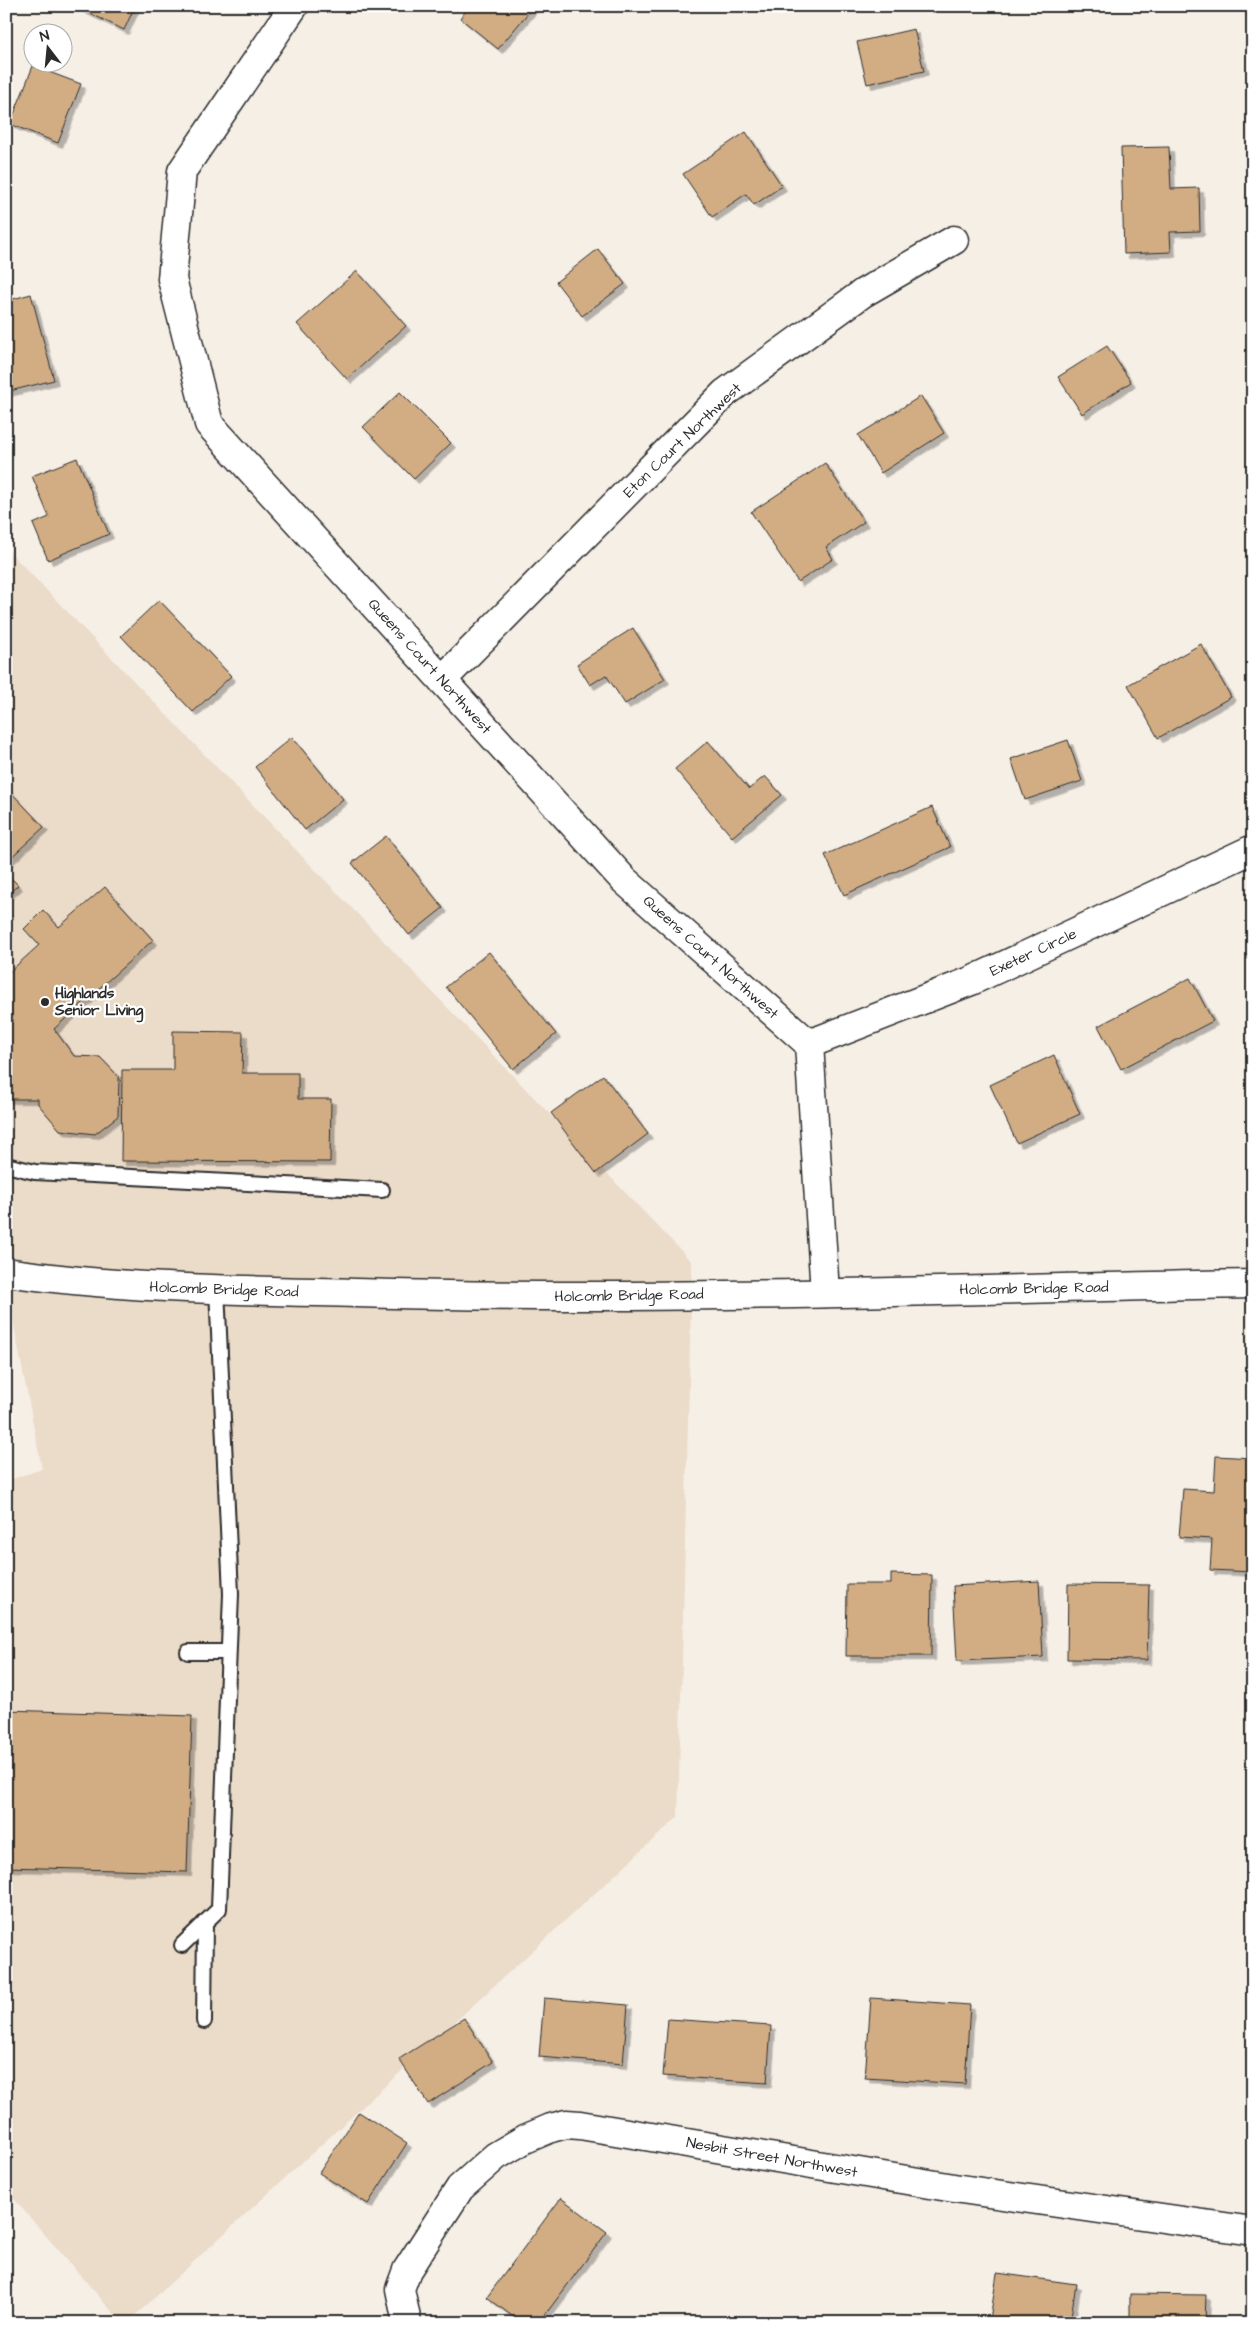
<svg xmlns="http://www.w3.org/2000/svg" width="1259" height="2329" viewBox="0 0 1259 2329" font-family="'Architects Daughter',sans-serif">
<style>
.built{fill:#ebdbc9}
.building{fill:#d2ad84;stroke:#2b2b2b;filter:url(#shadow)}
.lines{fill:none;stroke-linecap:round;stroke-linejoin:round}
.service-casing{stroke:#2b2b2b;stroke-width:18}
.minor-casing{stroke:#2b2b2b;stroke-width:31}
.tertiary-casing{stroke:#2b2b2b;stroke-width:31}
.service{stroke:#fff;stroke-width:14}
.minor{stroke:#fff;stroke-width:28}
.tertiary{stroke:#fff;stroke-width:28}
.poi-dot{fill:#2b2b2b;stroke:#fff;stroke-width:2}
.labels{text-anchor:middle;stroke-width:4.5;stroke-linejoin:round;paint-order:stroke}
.street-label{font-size:15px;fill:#2b2b2b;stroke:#fff}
.poi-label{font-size:15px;font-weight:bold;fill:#2b2b2b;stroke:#fff;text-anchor:start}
</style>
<defs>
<filter id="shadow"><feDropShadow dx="4.5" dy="4.5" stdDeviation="0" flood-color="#0004"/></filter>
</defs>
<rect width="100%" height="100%" fill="#f6efe6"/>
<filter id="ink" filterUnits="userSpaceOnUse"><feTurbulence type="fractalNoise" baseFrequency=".02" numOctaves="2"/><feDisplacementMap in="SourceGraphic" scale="10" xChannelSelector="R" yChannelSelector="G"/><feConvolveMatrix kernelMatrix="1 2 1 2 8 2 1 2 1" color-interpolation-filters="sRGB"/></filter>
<g filter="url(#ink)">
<path class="built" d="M 6,548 L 692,1262 L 678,1817 L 127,2323 L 122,2323 L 6,2190 L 6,1481 L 42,1469 L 6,1285 Z"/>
<g class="building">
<path d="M 75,6 L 135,6 L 124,30 Z"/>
<path d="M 470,6 L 534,6 L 498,49 L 460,18 Z"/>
<path d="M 914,29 L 924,71 L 867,84 L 857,42 Z"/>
<path d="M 33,66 L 81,84 L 58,143 L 10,124 Z"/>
<path d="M 746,132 L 782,186 L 754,205 L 746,194 L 712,217 L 683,174 Z"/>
<path d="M 1169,147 L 1171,189 L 1199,188 L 1200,231 L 1170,232 L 1171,252 L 1124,254 L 1121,148 Z"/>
<path d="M 598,249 L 625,284 L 582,316 L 556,282 Z"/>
<path d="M 357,271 L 406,326 L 347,379 L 297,324 Z"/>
<path d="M 31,294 L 54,380 L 6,392 L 6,301 Z"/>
<path d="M 1107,346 L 1131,382 L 1082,414 L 1058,377 Z"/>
<path d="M 400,392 L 451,443 L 414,479 L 363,427 Z"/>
<path d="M 921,396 L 944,433 L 881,473 L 858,435 Z"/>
<path d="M 77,458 L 109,534 L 48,560 L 33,524 L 49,517 L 32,476 Z"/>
<path d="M 825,463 L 864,522 L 826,547 L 833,559 L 798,582 L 751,512 Z"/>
<path d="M 159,600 L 231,676 L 193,712 L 121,636 Z"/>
<path d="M 633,628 L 665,679 L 625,704 L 606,675 L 590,685 L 577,664 Z"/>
<path d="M 1201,644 L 1231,697 L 1158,738 L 1128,685 Z"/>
<path d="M 292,737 L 343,799 L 305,830 L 255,767 Z"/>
<path d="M 1068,740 L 1082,781 L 1025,800 L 1011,759 Z"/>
<path d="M 708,741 L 749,789 L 765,776 L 782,795 L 732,837 L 675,769 Z"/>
<path d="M 6,787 L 44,827 L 6,862 Z"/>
<path d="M 932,807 L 950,847 L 844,895 L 825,855 Z"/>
<path d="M 386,836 L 443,908 L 409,935 L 352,863 Z"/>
<path d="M 6,873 L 18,885 L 6,896 Z"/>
<path d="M 105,887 L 153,940 L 54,1029 L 74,1056 L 100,1057 L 119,1077 L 118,1116 L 95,1134 L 60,1130 L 38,1104 L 38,1099 L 6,1099 L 6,975 L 39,945 L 24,929 L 43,910 L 59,927 Z"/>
<path d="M 489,952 L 556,1034 L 513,1069 L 446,987 Z"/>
<path d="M 1190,978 L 1213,1021 L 1121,1069 L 1098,1026 Z"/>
<path d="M 173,1031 L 243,1032 L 242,1073 L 298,1073 L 298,1099 L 331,1099 L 330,1162 L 121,1161 L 122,1070 L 173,1070 Z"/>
<path d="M 1054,1055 L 1080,1114 L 1017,1143 L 990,1085 Z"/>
<path d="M 603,1075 L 648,1134 L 596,1173 L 551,1113 Z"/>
<path d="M 1216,1456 L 1253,1458 L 1253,1572 L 1210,1570 L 1212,1539 L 1179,1537 L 1183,1489 L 1214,1491 Z"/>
<path d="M 891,1574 L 932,1575 L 931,1656 L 846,1656 L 847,1584 L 891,1584 Z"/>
<path d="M 1039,1581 L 1043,1657 L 957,1661 L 953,1586 Z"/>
<path d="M 1068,1584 L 1149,1585 L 1147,1660 L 1067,1659 Z"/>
<path d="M 6,1710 L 192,1716 L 187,1872 L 6,1867 Z"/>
<path d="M 544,1998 L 628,2005 L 623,2064 L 539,2057 Z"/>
<path d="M 871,1998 L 970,2005 L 965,2084 L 865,2078 Z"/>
<path d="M 464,2018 L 493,2062 L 428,2104 L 399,2059 Z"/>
<path d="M 668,2019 L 771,2026 L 767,2083 L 663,2076 Z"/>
<path d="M 359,2112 L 407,2143 L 368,2204 L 319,2173 Z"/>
<path d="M 561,2198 L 607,2232 L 539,2323 L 521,2323 L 487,2297 Z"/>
<path d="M 997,2273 L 1076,2284 L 1070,2323 L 1011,2323 L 990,2320 Z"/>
<path d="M 1130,2294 L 1206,2295 L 1205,2323 L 1130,2323 Z"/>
</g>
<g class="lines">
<g class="service-casing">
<g id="service">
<path d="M 6,1165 L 35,1172 L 382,1190"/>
<path d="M 188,1652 L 228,1652"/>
<path d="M 182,1945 L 219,1909 L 231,1594 L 217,1289"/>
<path d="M 204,2021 L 205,1922"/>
</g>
</g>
<g class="minor-casing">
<g id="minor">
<path d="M 294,6 L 182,171 L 172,279 L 209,424 L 624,880 L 809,1044 L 825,1293"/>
<path d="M 442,680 L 725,393 L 863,293 L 954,240"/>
<path d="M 809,1044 L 971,981 L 1253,849"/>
<path d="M 407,2323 L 400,2289 L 407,2270 L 460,2188 L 496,2156 L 525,2139 L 551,2128 L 566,2124 L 580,2125 L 954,2188 L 1253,2231"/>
</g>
</g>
<g class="tertiary-casing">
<path id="tertiary" d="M 6,1272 C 122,1289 239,1290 356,1293 C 655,1302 954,1289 1253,1284"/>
</g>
<use href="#service" class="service"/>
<use href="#minor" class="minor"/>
<use href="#tertiary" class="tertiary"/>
</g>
</g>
<circle class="poi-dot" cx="45" cy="1002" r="5"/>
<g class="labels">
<g class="street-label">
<text transform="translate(682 440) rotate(-44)" y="5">Eton Court Northwest</text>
<text transform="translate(430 666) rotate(48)" y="5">Queens Court Northwest</text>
<text transform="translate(1033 952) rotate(-25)" y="5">Exeter Circle</text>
<text transform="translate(711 957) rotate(42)" y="5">Queens Court Northwest</text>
<text transform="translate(1034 1288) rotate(-1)" y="5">Holcomb Bridge Road</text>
<text transform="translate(224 1289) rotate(2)" y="5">Holcomb Bridge Road</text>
<text transform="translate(629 1295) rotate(-1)" y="5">Holcomb Bridge Road</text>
<text transform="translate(772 2157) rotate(10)" y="5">Nesbit Street Northwest</text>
</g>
<g class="poi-label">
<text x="55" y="998">Highlands<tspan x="55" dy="17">Senior Living</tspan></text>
</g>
</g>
<rect width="1259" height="2329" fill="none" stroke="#fff" stroke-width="25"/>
<rect x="12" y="12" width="1234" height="2304" fill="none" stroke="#2b2b2b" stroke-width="2" filter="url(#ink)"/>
<g transform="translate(48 48) rotate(344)"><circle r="24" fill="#ffffff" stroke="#aaaaaa"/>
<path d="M0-4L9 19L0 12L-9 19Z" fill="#2b2b2b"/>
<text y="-8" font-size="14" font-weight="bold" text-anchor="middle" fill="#2b2b2b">N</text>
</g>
</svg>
